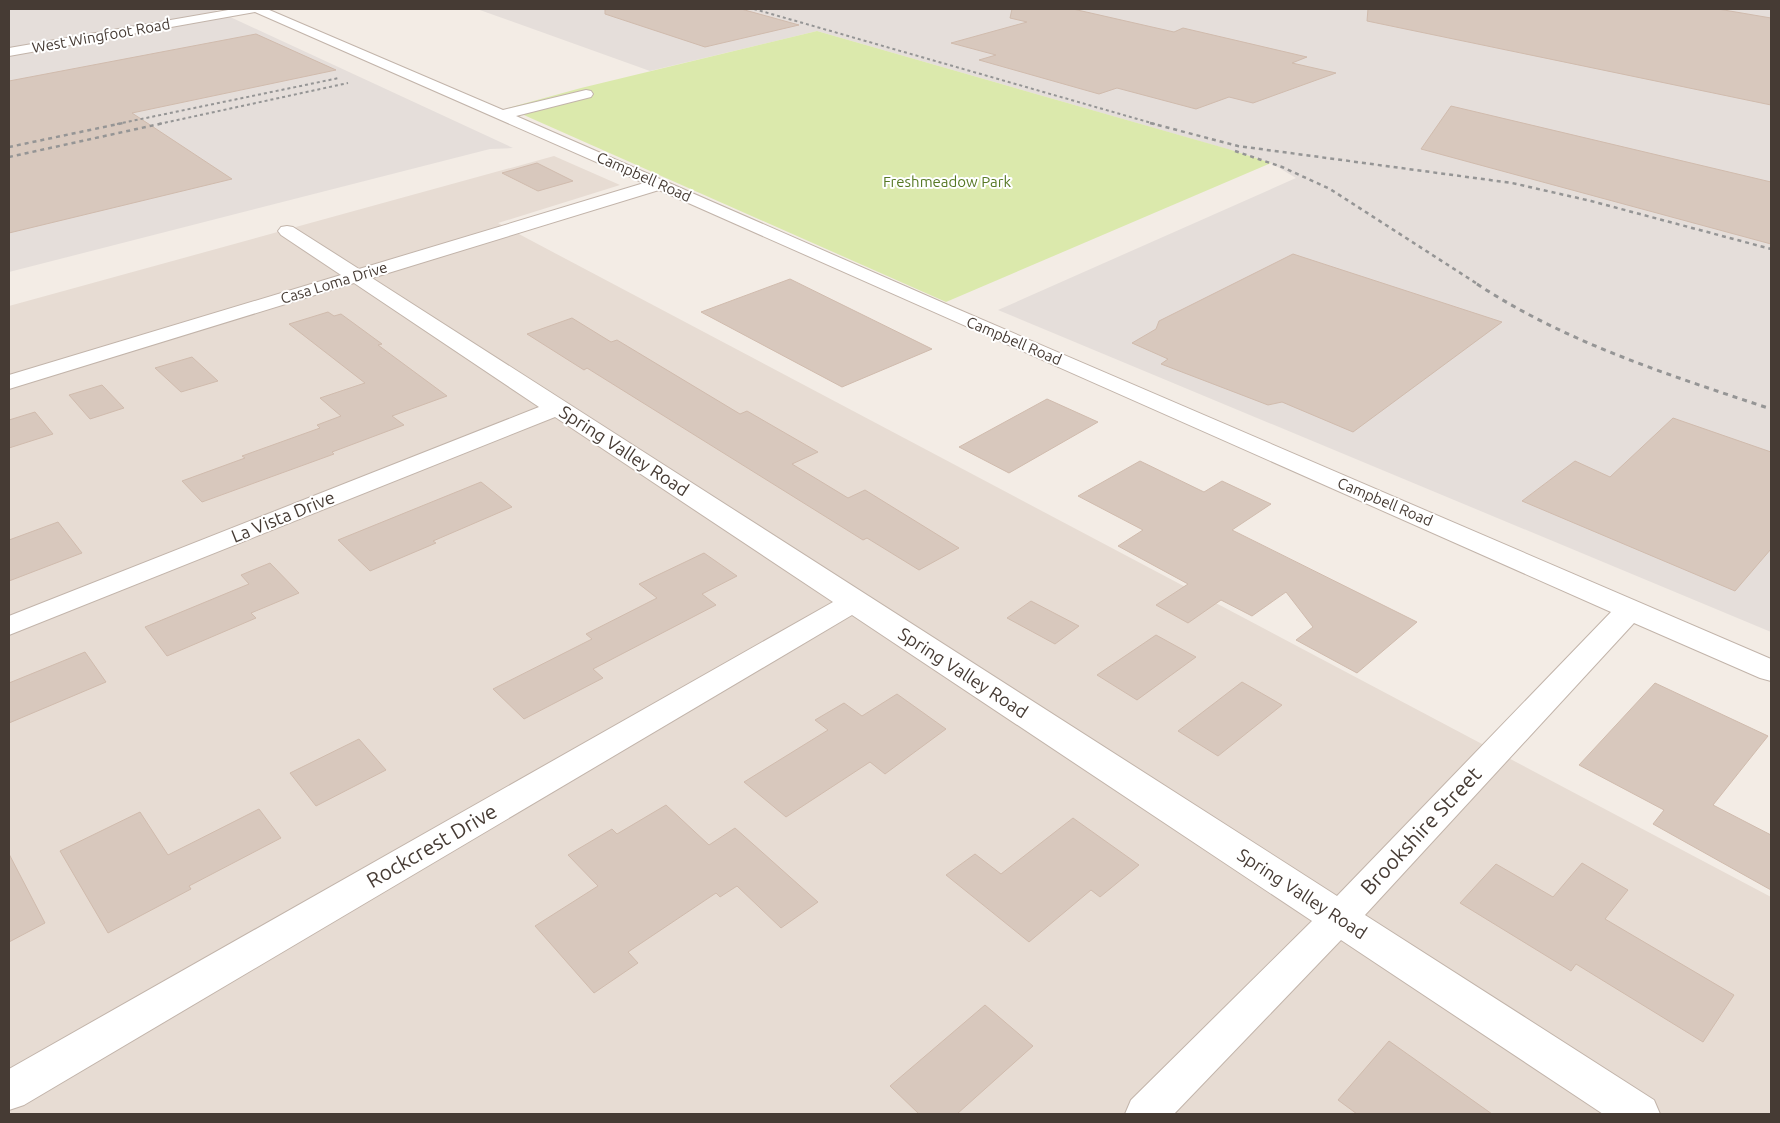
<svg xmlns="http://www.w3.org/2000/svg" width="1780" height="1123" viewBox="0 0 1780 1123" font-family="Ubuntu,sans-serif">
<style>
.residential{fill:#e7dcd3}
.industrial{fill:#e5deda}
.green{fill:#dbe9ac}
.building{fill:#d8c8bd;stroke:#d0bbad}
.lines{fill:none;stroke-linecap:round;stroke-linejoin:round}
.minor-casing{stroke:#c2b4aa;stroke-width:2}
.minor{fill:#fff;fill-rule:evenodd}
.rail-far2{stroke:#959595;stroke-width:2;stroke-dasharray:3 3;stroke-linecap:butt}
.rail-far1{stroke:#959595;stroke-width:2.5;stroke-dasharray:4 4;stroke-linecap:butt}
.rail{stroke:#959595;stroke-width:3;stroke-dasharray:5 5;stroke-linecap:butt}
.labels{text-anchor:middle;stroke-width:4;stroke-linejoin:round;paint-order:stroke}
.far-street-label{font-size:15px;fill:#463b34;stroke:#fff}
.far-park-label{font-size:15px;fill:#577925;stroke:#fff}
.street-label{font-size:18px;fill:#463b34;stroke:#fff}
.near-street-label{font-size:21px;fill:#463b34;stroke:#fff}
</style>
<rect width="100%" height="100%" fill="#f3ece5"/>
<path class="residential" d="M 554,156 L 620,185 L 498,223 L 1771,897 L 1771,1114 L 9,1114 L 9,306 Z"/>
<g class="industrial">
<path d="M 9,9 L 213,9 L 513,148 L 490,149 L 9,272 Z"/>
<path d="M 477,9 L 1771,9 L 1771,632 L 998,310 L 1296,178 L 1271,163 L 1227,149 L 817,31 L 650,71 Z"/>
</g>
<path class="green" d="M 817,31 L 1228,149 L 1271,163 L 946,302 L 508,108 L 581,88 Z"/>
<g class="building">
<path d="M 605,9 L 741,9 L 799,25 L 705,47 L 605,14 Z"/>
<path d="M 1012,9 L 1073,9 L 1174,32 L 1183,28 L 1307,57 L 1292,63 L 1336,73 L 1253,103 L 1229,97 L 1196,109 L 1117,88 L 1099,94 L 979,60 L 996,55 L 951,43 L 1027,22 L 1010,18 Z"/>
<path d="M 1368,9 L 1718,9 L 1771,18 L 1771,105 L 1367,21 Z"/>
<path d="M 256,34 L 336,70 L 132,113 L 232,179 L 9,233 L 9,81 Z"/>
<path d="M 1451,106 L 1771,182 L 1771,244 L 1421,149 Z"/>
<path d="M 537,163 L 573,181 L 538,191 L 502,173 Z"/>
<path d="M 1293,254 L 1502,322 L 1353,432 L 1282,402 L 1268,405 L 1161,364 L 1168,359 L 1132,343 L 1156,329 L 1159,321 Z"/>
<path d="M 790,279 L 932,349 L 842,387 L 701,312 Z"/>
<path d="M 328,312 L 334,316 L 341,314 L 382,344 L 378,345 L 447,396 L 392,416 L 404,425 L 332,452 L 334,454 L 202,502 L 182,481 L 245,458 L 242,456 L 320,428 L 317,425 L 341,416 L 320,398 L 365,383 L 289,324 Z"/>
<path d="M 572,318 L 611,342 L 617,340 L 740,414 L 747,411 L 818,452 L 792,464 L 848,498 L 865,490 L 959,548 L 919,570 L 867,538 L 863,540 L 587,368 L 584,370 L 527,334 Z"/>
<path d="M 192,357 L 218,381 L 181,392 L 155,368 Z"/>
<path d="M 102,385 L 124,408 L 90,419 L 69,395 Z"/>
<path d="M 1047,399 L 1098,422 L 1009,473 L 959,447 Z"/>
<path d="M 35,412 L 53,434 L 9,448 L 9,420 Z"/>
<path d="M 1673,418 L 1771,452 L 1771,549 L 1735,591 L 1522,501 L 1575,461 L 1610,477 Z"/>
<path d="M 1140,461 L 1204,492 L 1222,481 L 1271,504 L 1232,530 L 1417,622 L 1357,673 L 1296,640 L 1313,627 L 1286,592 L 1252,616 L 1221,600 L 1188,623 L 1156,605 L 1188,584 L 1118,546 L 1143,530 L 1078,496 Z"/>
<path d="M 481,482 L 512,507 L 433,541 L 436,543 L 370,571 L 338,540 Z"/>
<path d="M 58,522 L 82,553 L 9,581 L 9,540 Z"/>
<path d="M 704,553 L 737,576 L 702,594 L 716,605 L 593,669 L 603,678 L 524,719 L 493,689 L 592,639 L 586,634 L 657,598 L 639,584 Z"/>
<path d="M 270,563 L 299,593 L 251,613 L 256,618 L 167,656 L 145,627 L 249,584 L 241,575 Z"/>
<path d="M 1031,601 L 1079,626 L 1055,644 L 1007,618 Z"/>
<path d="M 1156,635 L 1196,657 L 1137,700 L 1097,675 Z"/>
<path d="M 85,652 L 106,682 L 9,723 L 9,683 Z"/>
<path d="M 1242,682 L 1282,705 L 1218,756 L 1178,731 Z"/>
<path d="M 1655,683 L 1768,736 L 1713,805 L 1771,835 L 1771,890 L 1653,824 L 1664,810 L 1579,765 Z"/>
<path d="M 897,694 L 946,729 L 885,774 L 870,762 L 786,817 L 744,782 L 828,730 L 815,720 L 844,703 L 862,716 Z"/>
<path d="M 359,739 L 386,770 L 316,806 L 290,773 Z"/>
<path d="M 666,805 L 709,845 L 735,828 L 818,902 L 781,928 L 737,886 L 720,897 L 716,893 L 628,952 L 638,963 L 594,993 L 535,926 L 598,886 L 568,855 L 612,829 L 617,834 Z"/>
<path d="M 259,809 L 281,838 L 189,886 L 191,889 L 108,933 L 60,851 L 140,812 L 168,855 Z"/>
<path d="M 1073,818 L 1139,865 L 1100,897 L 1091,890 L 1029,942 L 946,875 L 975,854 L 1001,874 Z"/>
<path d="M 9,854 L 45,923 L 9,942 Z"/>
<path d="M 1582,863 L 1628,890 L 1605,919 L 1734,995 L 1703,1042 L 1576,964 L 1571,971 L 1460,903 L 1496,864 L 1553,897 Z"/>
<path d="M 985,1005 L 1033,1046 L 957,1114 L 919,1114 L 890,1086 Z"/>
<path d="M 1389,1041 L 1492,1114 L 1357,1114 L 1338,1100 Z"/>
</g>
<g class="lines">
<g class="minor-casing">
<path id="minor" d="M 234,9 L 267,9 L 503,110 L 586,90 L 591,91 L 593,94 L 591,97 L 516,116 L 955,308 L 1771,659 L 1771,681 L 1760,678 L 1634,623 L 1365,915 L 1654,1100 L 1660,1114 L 1603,1114 L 1341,940 L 1174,1114 L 1125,1114 L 1131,1100 L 1312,921 L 852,615 L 24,1105 L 9,1110 L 9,1069 L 833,602 L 555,417 L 9,635 L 9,616 L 539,407 L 354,283 L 9,389 L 9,375 L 341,275 L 281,235 L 278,231 L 281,227 L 287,226 L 293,227 L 359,269 L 644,183 L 255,12 L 9,56 L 9,48 ZM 659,190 L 1611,612 L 1337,896 L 372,278 Z"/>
</g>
<use href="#minor" class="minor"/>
<g class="rail-far2">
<path d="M 754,9 L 1155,124"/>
<path d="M 117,124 L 339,78"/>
<path d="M 159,124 L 348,83"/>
</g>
<g class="rail-far1">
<path d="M 1150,123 L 1238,146 L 1512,183 L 1591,201 L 1771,249"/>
<path d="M 9,147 L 123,123"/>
<path d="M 1235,151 L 1282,167 L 1330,189 L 1479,285"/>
<path d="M 9,157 L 164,123"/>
</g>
<path class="rail" d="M 1477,284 C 1567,343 1669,375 1771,409"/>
</g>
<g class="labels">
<g class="far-street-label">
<text transform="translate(101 36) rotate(-10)" y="5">West Wingfoot Road</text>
<text transform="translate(644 177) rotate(24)" y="5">Campbell Road</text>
<text transform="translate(334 283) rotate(-17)" y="5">Casa Loma Drive</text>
<text transform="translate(1014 341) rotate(23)" y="5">Campbell Road</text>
<text transform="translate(1385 502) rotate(23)" y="5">Campbell Road</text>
</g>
<g class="far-park-label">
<text x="947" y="187">Freshmeadow Park</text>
</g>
<g class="street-label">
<text transform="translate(624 451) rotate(33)" y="6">Spring Valley Road</text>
<text transform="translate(283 517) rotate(-22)" y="6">La Vista Drive</text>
<text transform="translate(963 673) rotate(33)" y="6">Spring Valley Road</text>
<text transform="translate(1302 894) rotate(33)" y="6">Spring Valley Road</text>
</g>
<g class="near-street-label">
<text transform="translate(1421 831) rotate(-47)" y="7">Brookshire Street</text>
<text transform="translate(432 846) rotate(-30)" y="7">Rockcrest Drive</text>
</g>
</g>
<rect width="1780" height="1123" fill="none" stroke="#463b34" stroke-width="20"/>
</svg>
